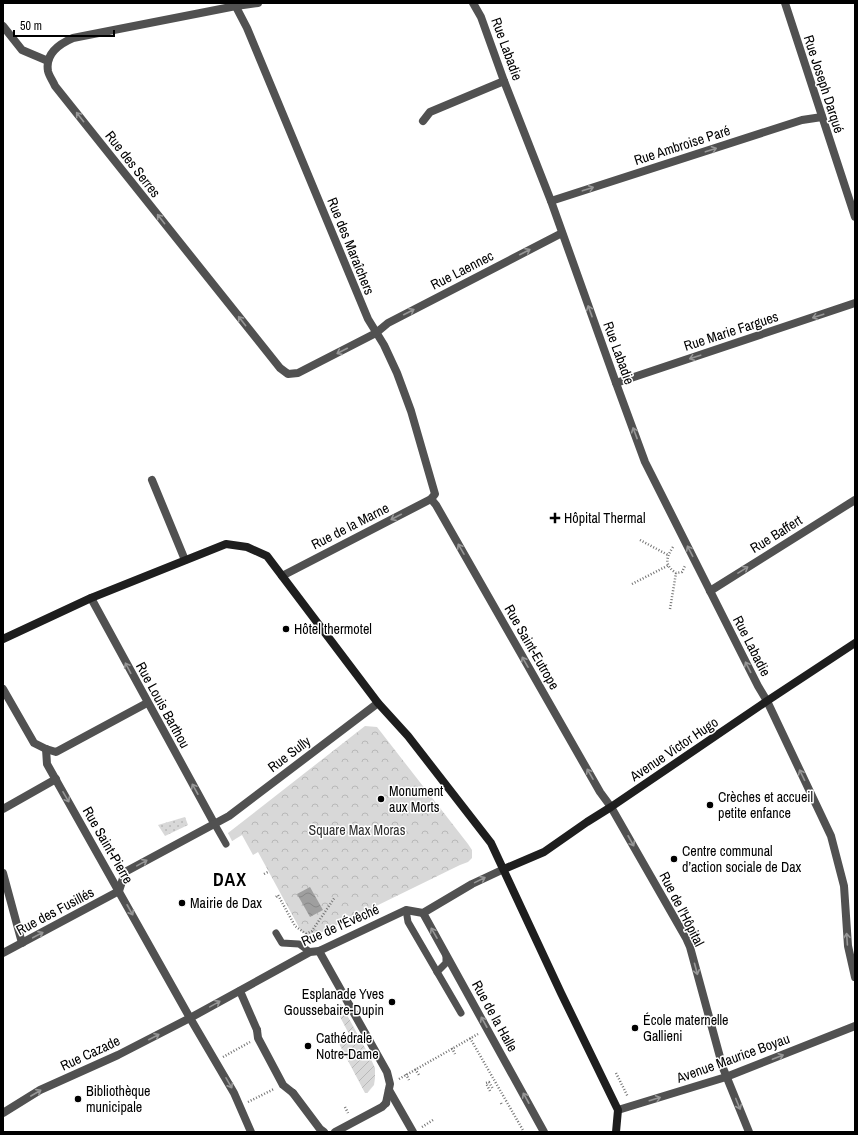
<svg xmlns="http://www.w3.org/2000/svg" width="858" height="1135" viewBox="0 0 858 1135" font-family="'Archivo Narrow',sans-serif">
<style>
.grass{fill:url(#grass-dots)}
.park{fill:url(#park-crowns)}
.garden{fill:url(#garden-furrows)}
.water{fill:url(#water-waves)}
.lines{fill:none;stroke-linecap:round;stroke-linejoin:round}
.path{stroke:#737373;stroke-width:2.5;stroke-dasharray:1 2;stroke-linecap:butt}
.service{stroke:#515151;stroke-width:7}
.pedestrian{stroke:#515151;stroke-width:8}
.minor{stroke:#515151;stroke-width:8}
.secondary{stroke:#1e1e1e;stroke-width:8}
.oneway{stroke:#979797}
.poi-dot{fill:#000;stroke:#fff;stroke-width:1.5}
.labels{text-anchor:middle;stroke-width:3;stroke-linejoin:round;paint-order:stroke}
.street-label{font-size:14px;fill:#000;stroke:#fff}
.poi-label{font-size:14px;fill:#000;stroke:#fff;text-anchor:start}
.park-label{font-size:14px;fill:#2f2f2f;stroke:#fff}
.district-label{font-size:18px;font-weight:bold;letter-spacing:1px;fill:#000;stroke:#fff}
</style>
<defs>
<pattern id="grass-dots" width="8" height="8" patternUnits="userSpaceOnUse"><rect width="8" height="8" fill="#d8d8d8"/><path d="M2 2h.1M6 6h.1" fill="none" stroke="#b8b8b8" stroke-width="1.8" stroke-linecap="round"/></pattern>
<pattern id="park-crowns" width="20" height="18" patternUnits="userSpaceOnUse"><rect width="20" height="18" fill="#d8d8d8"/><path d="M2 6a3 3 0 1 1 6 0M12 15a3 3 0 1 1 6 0" fill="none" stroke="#b8b8b8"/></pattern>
<pattern id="garden-furrows" width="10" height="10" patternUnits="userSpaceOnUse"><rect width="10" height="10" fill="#d8d8d8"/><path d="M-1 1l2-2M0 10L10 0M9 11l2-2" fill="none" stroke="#b8b8b8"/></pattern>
<pattern id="water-waves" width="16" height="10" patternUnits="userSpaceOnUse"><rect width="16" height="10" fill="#9f9f9f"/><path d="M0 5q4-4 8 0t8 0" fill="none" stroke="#878787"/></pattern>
</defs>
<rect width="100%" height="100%" fill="#fff"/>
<path class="grass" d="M 185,817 L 188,825 L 165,836 L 158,825 Z"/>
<path class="park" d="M 365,726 L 377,727 L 468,844 L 472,850 L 472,858 L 468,862 L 460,865 L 325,931 C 315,935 310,938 301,931 L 258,852 L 253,855 L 242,835 L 232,841 L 228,833 Z"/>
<path class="garden" d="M 341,1004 L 370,1057 L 375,1068 L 375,1078 L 374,1085 L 367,1093 L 365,1093 L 337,1040 L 349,1034 L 338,1013 L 336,1014 L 333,1008 Z"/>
<path class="water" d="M 310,887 L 323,910 L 310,917 L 297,894 Z"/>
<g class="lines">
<g class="path">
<path d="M 640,540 L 668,555"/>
<path d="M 673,547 C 666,558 664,565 676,573 L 682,572 L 685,566"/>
<path d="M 632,584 L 669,565"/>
<path d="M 670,609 L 676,573"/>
<path d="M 264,874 L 268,872"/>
<path d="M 276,897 L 278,895 L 295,926 L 306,934 L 306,937"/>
<path d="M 306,934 L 312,931 L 335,897"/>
<path d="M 470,1038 L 524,1132"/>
<path d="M 452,1048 L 455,1054"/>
<path d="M 223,1057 L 250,1042"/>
<path d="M 415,1069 L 419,1075"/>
<path d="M 616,1073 L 628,1097"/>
<path d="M 406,1074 L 409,1080"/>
<path d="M 399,1079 L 478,1034"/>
<path d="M 490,1091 L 486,1083 L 489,1082 L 493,1089"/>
<path d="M 248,1102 L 274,1089"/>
<path d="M 501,1103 L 502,1105"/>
<path d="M 345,1107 L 348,1113"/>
<path d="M 422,1127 L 433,1120"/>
</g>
<g class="service">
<path d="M 214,823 L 226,844"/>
<path d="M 406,910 L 408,922 L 461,1013"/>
<path d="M 276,933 L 282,943 L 299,944 L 310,952"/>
<path d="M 437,972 L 446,963 L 446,955"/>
</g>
<g class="pedestrian">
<path d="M 46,749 L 47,764 L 190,1018 L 234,1093 L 251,1132"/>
<path d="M 319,951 L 387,1072 L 390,1084 L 386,1103"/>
<path d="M 257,1030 L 258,1038 L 283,1085 L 293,1093"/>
<path d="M 389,1090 L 413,1132"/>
</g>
<g class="minor">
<path d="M 234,3 L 247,28 L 368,319 L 384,345 L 397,373 L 411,411 L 435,494 L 431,499 L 282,576"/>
<path d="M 258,3 L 236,6 L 73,38 C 59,44 45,54 48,71 C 49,76 53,81 55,86 L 280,368 L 288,374 L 298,373 L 376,333 L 388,323 L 562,233"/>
<path d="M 473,3 L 481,17 L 504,81 L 551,201 L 616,383 L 645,462 L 758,686 L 767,701 L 831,836 L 844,886 L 848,946 L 855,977"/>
<path d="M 785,3 L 855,217"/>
<path d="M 3,26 L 22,50 L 48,61"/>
<path d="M 423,121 L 430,112 L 504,81"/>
<path d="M 551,201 L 802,120 L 822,117"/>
<path d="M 616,383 L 855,303"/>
<path d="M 152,480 L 185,560"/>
<path d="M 431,499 L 436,505 L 600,792 L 611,807 L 686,938 L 690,947 L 723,1068 L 749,1132"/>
<path d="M 710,591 L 855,500"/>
<path d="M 91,598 L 214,823"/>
<path d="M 3,689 L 34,743 L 46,749 L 56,752 L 147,703"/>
<path d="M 3,809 L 56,779"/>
<path d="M 3,873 L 22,943"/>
<path d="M 423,913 L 544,1132"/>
<path d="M 3,953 L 119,891 L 125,872 L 229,816 L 378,703"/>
<path d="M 240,991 L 257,1030"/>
<path d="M 293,1093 L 320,1129 L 324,1132"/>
<path d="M 618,1110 L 726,1077 L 855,1026"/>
<path d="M 3,1113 L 40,1090 L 118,1055 L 190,1018 L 310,952 L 319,951 L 406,910 L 423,913 L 472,884 L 504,869"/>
<path d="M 335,1132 L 382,1107 L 386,1103"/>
</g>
<g class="secondary">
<path d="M 3,639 L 91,598 L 226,544 L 247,547 L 267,556 L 378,703 L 408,736 L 491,843 L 561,993 L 618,1110 L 616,1132"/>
<path d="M 504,869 L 544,852 L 587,822 L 611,807 L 767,701 L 855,643"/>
</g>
</g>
<defs><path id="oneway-shaft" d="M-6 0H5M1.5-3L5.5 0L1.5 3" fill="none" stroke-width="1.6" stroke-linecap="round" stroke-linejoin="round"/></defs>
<g class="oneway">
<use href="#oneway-shaft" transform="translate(80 117) rotate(-128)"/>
<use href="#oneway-shaft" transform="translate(711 150) rotate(-18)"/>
<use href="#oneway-shaft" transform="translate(588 189) rotate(-18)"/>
<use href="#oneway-shaft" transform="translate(161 219) rotate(-128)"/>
<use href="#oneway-shaft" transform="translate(525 252) rotate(-27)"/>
<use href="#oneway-shaft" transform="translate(590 311) rotate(-110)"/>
<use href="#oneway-shaft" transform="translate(409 312) rotate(-27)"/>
<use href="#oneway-shaft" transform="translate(818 316) rotate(162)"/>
<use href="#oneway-shaft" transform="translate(242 321) rotate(-128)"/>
<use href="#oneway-shaft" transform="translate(342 351) rotate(153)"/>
<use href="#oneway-shaft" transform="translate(695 357) rotate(162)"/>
<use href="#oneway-shaft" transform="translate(635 433) rotate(-111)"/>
<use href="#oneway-shaft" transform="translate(396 517) rotate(153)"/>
<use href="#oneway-shaft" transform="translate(461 549) rotate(-120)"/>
<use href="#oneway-shaft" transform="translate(690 551) rotate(-117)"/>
<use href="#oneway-shaft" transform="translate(743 570) rotate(-32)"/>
<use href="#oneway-shaft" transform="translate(525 662) rotate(-120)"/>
<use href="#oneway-shaft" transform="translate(748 667) rotate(-117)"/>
<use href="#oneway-shaft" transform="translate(128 668) rotate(-118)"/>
<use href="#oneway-shaft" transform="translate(590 774) rotate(-120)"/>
<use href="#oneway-shaft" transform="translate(802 775) rotate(-116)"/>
<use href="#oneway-shaft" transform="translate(195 789) rotate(-119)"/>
<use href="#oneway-shaft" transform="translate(66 797) rotate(60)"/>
<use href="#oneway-shaft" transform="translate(631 841) rotate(61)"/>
<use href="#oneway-shaft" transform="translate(142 863) rotate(-29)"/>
<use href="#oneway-shaft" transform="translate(480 880) rotate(-26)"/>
<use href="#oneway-shaft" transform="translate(130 910) rotate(61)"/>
<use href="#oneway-shaft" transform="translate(434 933) rotate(-120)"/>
<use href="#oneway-shaft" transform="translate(38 935) rotate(-28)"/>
<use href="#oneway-shaft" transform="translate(847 939) rotate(-94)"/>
<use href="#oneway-shaft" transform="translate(696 969) rotate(75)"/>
<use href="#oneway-shaft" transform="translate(215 1004) rotate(-29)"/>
<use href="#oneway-shaft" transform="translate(484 1022) rotate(-119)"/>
<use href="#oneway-shaft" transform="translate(154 1037) rotate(-27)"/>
<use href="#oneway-shaft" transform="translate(778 1057) rotate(-21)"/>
<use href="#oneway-shaft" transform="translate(229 1083) rotate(60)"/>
<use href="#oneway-shaft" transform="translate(36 1093) rotate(-30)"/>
<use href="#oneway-shaft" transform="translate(526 1098) rotate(-119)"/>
<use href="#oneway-shaft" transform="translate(655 1099) rotate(-17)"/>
<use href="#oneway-shaft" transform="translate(738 1104) rotate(68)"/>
</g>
<g class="poi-dot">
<path d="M553 512h4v4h4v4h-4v4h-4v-4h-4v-4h4z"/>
<circle cx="286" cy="629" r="4"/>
<circle cx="381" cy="799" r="4"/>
<circle cx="710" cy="805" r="4"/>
<circle cx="674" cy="859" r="4"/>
<circle cx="182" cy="903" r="4"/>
<circle cx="392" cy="1002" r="4"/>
<circle cx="635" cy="1028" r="4"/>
<circle cx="308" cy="1046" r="4"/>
<circle cx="78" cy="1099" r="4"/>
</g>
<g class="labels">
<g class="street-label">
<text transform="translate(507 49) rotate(70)" y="5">Rue Labadie</text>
<text transform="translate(824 84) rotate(72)" y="5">Rue Joseph Darqué</text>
<text transform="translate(682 145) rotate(-18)" y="5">Rue Ambroise Paré</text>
<text transform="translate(133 164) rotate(52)" y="5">Rue des Serres</text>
<text transform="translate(351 246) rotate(68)" y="5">Rue des Maraîchers</text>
<text transform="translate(462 270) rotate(-27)" y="5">Rue Laennec</text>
<text transform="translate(731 331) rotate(-18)" y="5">Rue Marie Fargues</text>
<text transform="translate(619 353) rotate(70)" y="5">Rue Labadie</text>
<text transform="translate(350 526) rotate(-27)" y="5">Rue de la Marne</text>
<text transform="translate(776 534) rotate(-32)" y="5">Rue Baffert</text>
<text transform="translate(752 646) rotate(63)" y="5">Rue Labadie</text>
<text transform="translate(532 647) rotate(60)" y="5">Rue Saint-Eutrope</text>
<text transform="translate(163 705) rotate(61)" y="5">Rue Louis Barthou</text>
<text transform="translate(674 749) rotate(-34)" y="5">Avenue Victor Hugo</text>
<text transform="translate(289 754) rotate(-37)" y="5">Rue Sully</text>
<text transform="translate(108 845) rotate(60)" y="5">Rue Saint-Pierre</text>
<text transform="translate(682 909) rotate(63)" y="5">Rue de l'Hôpital</text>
<text transform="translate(55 911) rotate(-28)" y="5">Rue des Fusillés</text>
<text transform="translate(340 925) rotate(-24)" y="5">Rue de l'Évêché</text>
<text transform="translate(495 1016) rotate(61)" y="5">Rue de la Halle</text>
<text transform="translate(90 1053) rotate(-25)" y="5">Rue Cazade</text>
<text transform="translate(733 1058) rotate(-20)" y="5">Avenue Maurice Boyau</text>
</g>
<g class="poi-label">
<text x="564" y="523">Hôpital Thermal</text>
<text x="294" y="634">Hôtel thermotel</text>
<text x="389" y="796">Monument<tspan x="389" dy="16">aux Morts</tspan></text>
<text x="718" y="802">Crèches et accueil<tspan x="718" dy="16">petite enfance</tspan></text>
<text x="682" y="856">Centre communal<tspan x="682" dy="16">d’action sociale de Dax</tspan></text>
<text x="190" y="908">Mairie de Dax</text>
<text x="384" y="999" text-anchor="end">Esplanade Yves<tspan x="384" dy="16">Goussebaire-Dupin</tspan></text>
<text x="643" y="1025">École maternelle<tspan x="643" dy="16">Gallieni</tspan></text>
<text x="316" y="1043">Cathédrale<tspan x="316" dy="16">Notre-Dame</tspan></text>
<text x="86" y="1096">Bibliothèque<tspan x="86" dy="16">municipale</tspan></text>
</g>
<g class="park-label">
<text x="357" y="835">Square Max Moras</text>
</g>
<g class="district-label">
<text x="230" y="886">DAX</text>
</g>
</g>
<rect width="858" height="1135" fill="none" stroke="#000000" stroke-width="8"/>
<path d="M14 30v6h100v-6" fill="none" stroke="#000000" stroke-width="2"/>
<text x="20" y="30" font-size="12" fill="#000000" stroke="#ffffff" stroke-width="3" paint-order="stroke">50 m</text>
</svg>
